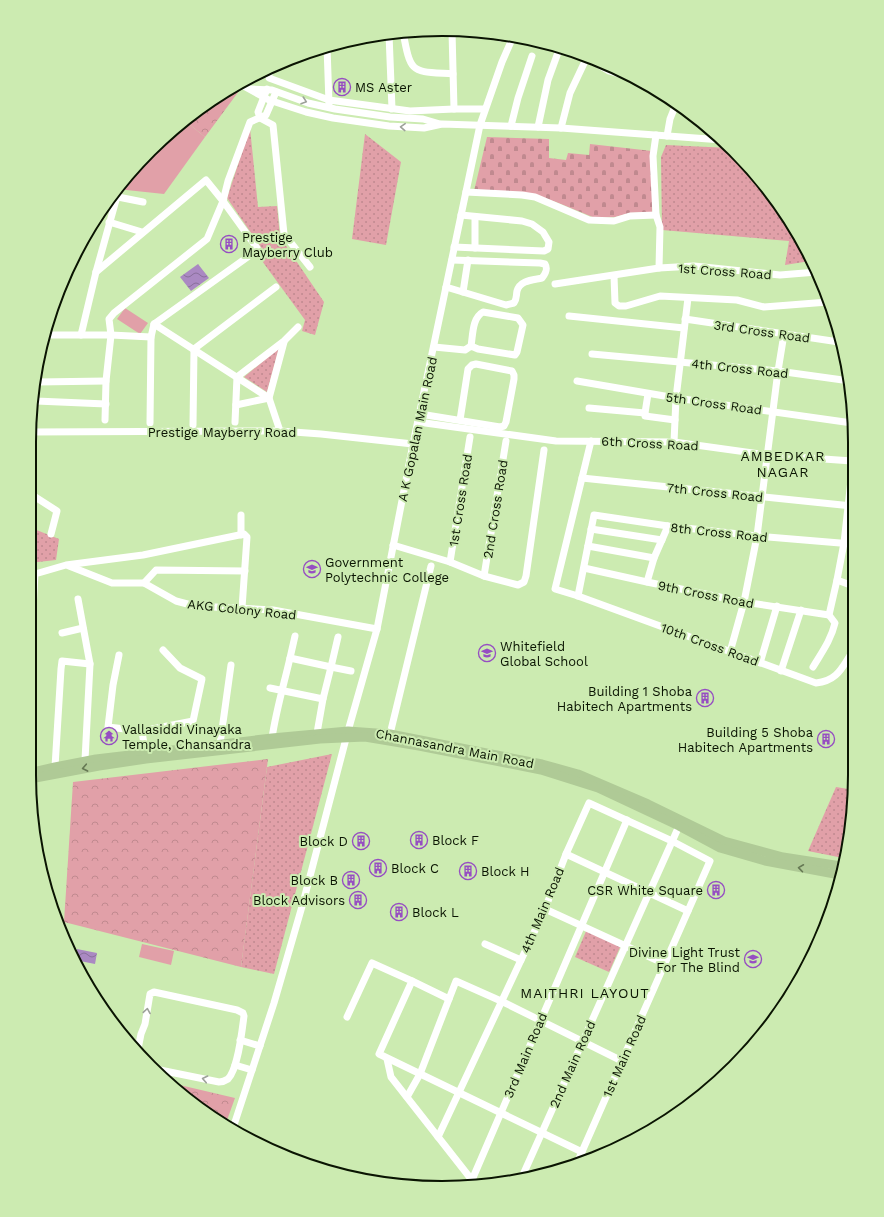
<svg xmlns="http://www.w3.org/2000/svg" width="884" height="1217" viewBox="0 0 884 1217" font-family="'Work Sans',sans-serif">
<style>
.grass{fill:url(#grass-dots)}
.forest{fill:url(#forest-crowns)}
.cemetery{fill:url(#cemetery-stones)}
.garden{fill:#e1a0a8}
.water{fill:url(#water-waves)}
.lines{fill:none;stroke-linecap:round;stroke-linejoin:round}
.minor{stroke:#fff;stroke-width:7}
.major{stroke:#afca96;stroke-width:9}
.oneway{stroke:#9da19a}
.oneway2{stroke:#657853}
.labels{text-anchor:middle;stroke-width:4;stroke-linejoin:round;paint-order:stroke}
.poi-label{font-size:13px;fill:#0a1402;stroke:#ccebb1;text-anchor:start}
.street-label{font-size:13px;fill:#0a1402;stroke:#ccebb1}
.neighbourhood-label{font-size:14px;letter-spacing:1px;fill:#0a1402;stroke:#ccebb1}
.rim{fill:none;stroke:#0a1402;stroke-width:2}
</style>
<defs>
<pattern id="grass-dots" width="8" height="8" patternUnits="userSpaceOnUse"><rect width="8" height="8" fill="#e1a0a8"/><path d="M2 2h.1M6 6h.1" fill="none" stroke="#c0898f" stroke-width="1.8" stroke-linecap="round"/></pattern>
<pattern id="forest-crowns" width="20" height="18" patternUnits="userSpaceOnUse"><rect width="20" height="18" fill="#e1a0a8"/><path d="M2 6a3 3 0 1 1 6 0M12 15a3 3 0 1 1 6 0" fill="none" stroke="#c0898f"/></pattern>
<pattern id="cemetery-stones" width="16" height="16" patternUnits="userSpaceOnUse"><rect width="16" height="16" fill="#e1a0a8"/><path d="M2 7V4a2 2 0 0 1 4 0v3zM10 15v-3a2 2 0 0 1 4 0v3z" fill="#c0898f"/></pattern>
<pattern id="water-waves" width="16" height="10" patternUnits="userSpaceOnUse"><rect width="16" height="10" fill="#aa89c2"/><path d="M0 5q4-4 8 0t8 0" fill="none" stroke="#896f9b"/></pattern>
</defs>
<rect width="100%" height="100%" fill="#ccebb1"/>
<g class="grass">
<path d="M 250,128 L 258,207 L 277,206 L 280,237 L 324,302 L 315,335 L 302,331 L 305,320 L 257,254 L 263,250 L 227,198 Z"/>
<path d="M 365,134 L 401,162 L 386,245 L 352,239 Z"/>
<path d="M 666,145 L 730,148 L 770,190 L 810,261 L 785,265 L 789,241 L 662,230 L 661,157 Z"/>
<path d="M 279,348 L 267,392 L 244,377 Z"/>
<path d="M 29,527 L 59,539 L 56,560 L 29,563 Z"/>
<path d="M 332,754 L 274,974 L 241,967 L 267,767 Z"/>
<path d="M 836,787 L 854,790 L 854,802 L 843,858 L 808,851 Z"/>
<path d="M 587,929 L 621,945 L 609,972 L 575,957 Z"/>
</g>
<g class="forest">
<path d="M 232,88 L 239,91 L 205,137 L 184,120 L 190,114 Z"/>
<path d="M 268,759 L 241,967 L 64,922 L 73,782 Z"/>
<path d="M 167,1082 L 235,1098 L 226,1123 L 170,1085 Z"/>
</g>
<path class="cemetery" d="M 487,137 L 549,139 L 549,158 L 566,160 L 568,153 L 589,155 L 590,144 L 652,151 L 652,212 L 630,213 L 615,217 L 595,218 L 556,202 L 523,192 L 474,191 Z"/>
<g class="garden">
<path d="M 184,120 L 205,137 L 164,194 L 117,189 L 132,170 Z"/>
<path d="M 125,308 L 148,323 L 140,334 L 117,319 Z"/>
<path d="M 142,944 L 174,951 L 171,965 L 139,957 Z"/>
</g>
<g class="water">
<path d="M 198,264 L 209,278 L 191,291 L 180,277 Z"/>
<path d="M 77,949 L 97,953 L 95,964 L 75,960 Z"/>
</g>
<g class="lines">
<g class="minor">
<path d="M 452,31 L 454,109"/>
<path d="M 403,32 C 411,75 411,71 453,74"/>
<path d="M 490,32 L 500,38"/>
<path d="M 389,34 L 392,109"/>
<path d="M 327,46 L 329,104"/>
<path d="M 587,58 L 609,71 L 639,80"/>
<path d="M 269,68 L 269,78 L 329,100 L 410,111 L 454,109 L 484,109"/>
<path d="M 240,84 L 269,100 L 306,112 L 333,118 L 389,126 L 424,128 L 442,124 L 561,128 L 722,140"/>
<path d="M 251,89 L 272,90 L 308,103 L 335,109 L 390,117 L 423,119 L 440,124"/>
<path d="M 267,89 L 258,112 L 260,118 L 273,125 L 284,234 L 310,267"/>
<path d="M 511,126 L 518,98 L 532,56"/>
<path d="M 538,127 L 548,80 L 560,47"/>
<path d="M 561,128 L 570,93 L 587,57"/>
<path d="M 656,135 L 653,156 L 656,215 L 660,227 L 659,268"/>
<path d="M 667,136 L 670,119 L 676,104"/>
<path d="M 466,192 L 522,195 L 535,197 L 589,220 L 614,221 L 630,216 L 656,215"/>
<path d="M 109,222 L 142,232"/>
<path d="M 454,247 L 544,251 L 548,249 L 549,242 L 543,232 L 532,224 L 522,221 L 461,215"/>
<path d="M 475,248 L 475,217"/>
<path d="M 96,272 L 206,180 L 223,201 L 257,248 L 256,251 L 154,324 L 151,337 L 150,423"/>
<path d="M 614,276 L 615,303 L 619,306 L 626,306 L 660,296 L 737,300 L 764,307 L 828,302"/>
<path d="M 555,284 L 659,268 L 694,266 L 780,275 L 817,272"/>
<path d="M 446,287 L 506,305 L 514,303 C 517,299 516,296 517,291 C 520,280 533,280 542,278 C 546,273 548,269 545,264 L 540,263 L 452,260"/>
<path d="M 463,292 L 468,260"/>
<path d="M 569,316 L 684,328"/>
<path d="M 685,319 L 839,342"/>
<path d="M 154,324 L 269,398 L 280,431"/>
<path d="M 43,335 L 111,335 L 151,337"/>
<path d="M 81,335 L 96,272 L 116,200 L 118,197 L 143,202"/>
<path d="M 434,347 L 465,350 L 471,346 L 478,349 L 515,355 L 517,352 L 523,325 L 518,318 L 483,312 C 472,318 473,335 471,346"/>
<path d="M 592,354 L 778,371 L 850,381"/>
<path d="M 577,381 L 676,398 L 852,423"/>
<path d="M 37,382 L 106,381"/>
<path d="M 35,400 L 36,401 L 106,404"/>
<path d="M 236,405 L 269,398 L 284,342"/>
<path d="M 589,408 L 645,413 L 648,394"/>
<path d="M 645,413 L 645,416 L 675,420"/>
<path d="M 420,414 L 500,427 L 504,426 L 506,422 L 514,379 L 514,375 L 512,371 L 476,364 L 472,365 L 468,369 L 460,420"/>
<path d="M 105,420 L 106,381 L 111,335 L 109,319 L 114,313 L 207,239 L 223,201 L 228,181 L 250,122 L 266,115 L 276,92"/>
<path d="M 235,422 L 237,377 L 284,341 L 298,327"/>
<path d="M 418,422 L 556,441 L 674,442 L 767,455 L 852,461"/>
<path d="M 193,425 L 194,349 L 276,287"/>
<path d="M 30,432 L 280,431 L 321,434 L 413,444"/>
<path d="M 591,441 L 555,589 L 578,596 L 816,683 C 838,681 842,667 853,651"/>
<path d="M 674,442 L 676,398 L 688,298"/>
<path d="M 582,478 L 852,506"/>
<path d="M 29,493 L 57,511 L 51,534"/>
<path d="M 241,515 L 241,535"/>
<path d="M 591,529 L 662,540"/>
<path d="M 393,545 L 450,562 L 484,576 L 518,585 L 524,582 L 526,576 L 544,450"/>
<path d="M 588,546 L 654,558"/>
<path d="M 450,562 L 470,437"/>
<path d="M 69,566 L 112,583 L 144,583 L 176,601 L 195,606 L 273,610 L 377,629"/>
<path d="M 584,568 L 647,582 L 744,602 L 829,615"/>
<path d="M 484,576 L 506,441"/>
<path d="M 837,580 L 853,586"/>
<path d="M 647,582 L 654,558 L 668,526"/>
<path d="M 144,583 L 156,570 L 245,571"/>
<path d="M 578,596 L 594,515 L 668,526 L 757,536 L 852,544"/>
<path d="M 78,599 L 90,664 L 85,760"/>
<path d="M 62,633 L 83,628"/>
<path d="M 338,637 L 331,667 L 351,671"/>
<path d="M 730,652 L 744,602 L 757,536 L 778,371 L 784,334"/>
<path d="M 119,655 L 113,685 L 108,727 L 142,731 L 146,758"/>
<path d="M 290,658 L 295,636"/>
<path d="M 760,663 L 777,606"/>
<path d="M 813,667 C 822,652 831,640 835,623 L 829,615 L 837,580 L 844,543 L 852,471"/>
<path d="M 781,671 L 801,610"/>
<path d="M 29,677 L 35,574 L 66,565 L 143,555 L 244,534 L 247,537 L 242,608"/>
<path d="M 270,688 L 323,699 L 331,667 L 290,658 C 284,684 276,711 272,738"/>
<path d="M 142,731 L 193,721 L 202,679 L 180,668 L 163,650"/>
<path d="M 317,733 L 323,699"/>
<path d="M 390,734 L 431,566"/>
<path d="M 220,744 L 231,665"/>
<path d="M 55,767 L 61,669 L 62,661 L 90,664"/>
<path d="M 566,854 L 688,911"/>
<path d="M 545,909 L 665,964"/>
<path d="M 485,944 L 521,960"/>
<path d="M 412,981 L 449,999 L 456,981 L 501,1001 L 622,1061"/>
<path d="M 347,1017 L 372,963 L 412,981 L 379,1054 L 582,1152"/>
<path d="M 240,1040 L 260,1046"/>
<path d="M 138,1049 L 141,1034 L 145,1024 L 150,994 L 154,992 L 237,1010 L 243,1013 L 244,1016 C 242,1031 238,1069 228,1079 C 225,1081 222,1082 219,1082 L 155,1069"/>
<path d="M 387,1059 L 391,1077 L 475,1184"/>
<path d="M 235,1065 L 252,1070"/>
<path d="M 407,1097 L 420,1074 L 449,999"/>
<path d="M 233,1128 L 274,1003 L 303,903 L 348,731 L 377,629 L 413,444 L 480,125 L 502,62 L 513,37"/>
<path d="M 438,1137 L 545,909 L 566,854 L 589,803 L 672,841 L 710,861 L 577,1163"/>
<path d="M 522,1177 L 679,826"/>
<path d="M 472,1180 L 627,820"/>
</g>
<g class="major">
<path d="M 29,773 L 55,767 L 96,759 L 272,738 L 348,731 L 390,734 L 542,764 L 578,774 L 648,804 L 724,841 L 783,857 L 841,866"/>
<path d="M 30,779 L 99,766 L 146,759 L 320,739 L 365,737 L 419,746 L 541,770 L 598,788 L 679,826 L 720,848 L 765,861 L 840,875"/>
</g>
</g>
<defs><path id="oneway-chevron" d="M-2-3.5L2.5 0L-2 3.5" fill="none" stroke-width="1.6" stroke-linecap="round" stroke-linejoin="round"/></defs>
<g class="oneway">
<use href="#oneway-chevron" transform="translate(304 101) rotate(19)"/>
<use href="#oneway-chevron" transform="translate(403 127) rotate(-177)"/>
<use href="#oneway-chevron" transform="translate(147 1011) rotate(-81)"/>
<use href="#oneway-chevron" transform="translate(205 1079) rotate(-168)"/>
</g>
<g class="oneway2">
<use href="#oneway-chevron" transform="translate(85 768) rotate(169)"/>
<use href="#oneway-chevron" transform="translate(801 868) rotate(-172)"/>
</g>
<defs>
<g id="building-ring" transform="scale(0.9)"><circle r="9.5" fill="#ccebb1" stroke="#964ec2" stroke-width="1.5"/><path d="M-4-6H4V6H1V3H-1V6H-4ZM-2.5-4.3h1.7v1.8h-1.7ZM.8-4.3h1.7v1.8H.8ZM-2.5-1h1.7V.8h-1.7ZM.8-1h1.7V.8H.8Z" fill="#964ec2"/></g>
<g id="university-ring" transform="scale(0.9)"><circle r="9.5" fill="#ccebb1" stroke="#964ec2" stroke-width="1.5"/><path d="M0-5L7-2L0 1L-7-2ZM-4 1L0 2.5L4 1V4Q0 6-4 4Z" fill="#964ec2"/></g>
<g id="school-ring" transform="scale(0.9)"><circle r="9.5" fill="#ccebb1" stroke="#964ec2" stroke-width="1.5"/><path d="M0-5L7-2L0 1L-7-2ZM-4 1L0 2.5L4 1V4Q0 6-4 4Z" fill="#964ec2"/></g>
<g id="temple-ring" transform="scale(0.9)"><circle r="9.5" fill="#ccebb1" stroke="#964ec2" stroke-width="1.5"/><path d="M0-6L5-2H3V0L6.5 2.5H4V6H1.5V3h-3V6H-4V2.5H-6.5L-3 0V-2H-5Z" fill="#964ec2"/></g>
</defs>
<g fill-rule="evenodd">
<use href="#building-ring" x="342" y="87"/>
<use href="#building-ring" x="229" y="244"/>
<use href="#university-ring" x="312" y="569"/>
<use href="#school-ring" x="487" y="653"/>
<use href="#building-ring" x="705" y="698"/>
<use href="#temple-ring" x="109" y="736"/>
<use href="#building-ring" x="826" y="739"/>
<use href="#building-ring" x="419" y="840"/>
<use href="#building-ring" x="361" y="841"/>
<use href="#building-ring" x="378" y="868"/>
<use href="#building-ring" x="468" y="871"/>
<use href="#building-ring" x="351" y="880"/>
<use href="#building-ring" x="716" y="890"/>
<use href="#building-ring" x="358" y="900"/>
<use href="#building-ring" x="399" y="912"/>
<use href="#school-ring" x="753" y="959"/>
</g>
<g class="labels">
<g class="poi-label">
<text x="355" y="92">MS Aster</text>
<text x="242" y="242">Prestige<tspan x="242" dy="15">Mayberry Club</tspan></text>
<text x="325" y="567">Government<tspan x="325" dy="15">Polytechnic College</tspan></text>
<text x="500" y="651">Whitefield<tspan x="500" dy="15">Global School</tspan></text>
<text x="692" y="696" text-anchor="end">Building 1 Shoba<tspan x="692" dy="15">Habitech Apartments</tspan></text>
<text x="122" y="734">Vallasiddi Vinayaka<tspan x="122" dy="15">Temple, Chansandra</tspan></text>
<text x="813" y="737" text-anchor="end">Building 5 Shoba<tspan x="813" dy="15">Habitech Apartments</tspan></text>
<text x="432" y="845">Block F</text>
<text x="348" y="846" text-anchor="end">Block D</text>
<text x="391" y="873">Block C</text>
<text x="481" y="876">Block H</text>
<text x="338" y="885" text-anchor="end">Block B</text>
<text x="703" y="895" text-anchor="end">CSR White Square</text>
<text x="345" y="905" text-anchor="end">Block Advisors</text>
<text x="412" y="917">Block L</text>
<text x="740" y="957" text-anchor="end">Divine Light Trust<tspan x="740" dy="15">For The Blind</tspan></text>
</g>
<g class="street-label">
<text transform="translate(725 271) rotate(4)" y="5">1st Cross Road</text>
<text transform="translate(762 331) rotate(8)" y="5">3rd Cross Road</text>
<text transform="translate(740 368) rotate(6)" y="5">4th Cross Road</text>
<text transform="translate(714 403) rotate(8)" y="5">5th Cross Road</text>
<text transform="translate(417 429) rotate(-78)" y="5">A K Gopalan Main Road</text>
<text x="222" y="437">Prestige Mayberry Road</text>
<text transform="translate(650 443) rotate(3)" y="5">6th Cross Road</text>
<text transform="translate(715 492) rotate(6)" y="5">7th Cross Road</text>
<text transform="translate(460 500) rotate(-81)" y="5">1st Cross Road</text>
<text transform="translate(495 509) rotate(-81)" y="5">2nd Cross Road</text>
<text transform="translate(719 532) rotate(6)" y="5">8th Cross Road</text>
<text transform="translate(706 594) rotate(11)" y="5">9th Cross Road</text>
<text transform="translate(242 609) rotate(6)" y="5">AKG Colony Road</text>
<text transform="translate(710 644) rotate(20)" y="5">10th Cross Road</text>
<text transform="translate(455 748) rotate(11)" y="5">Channasandra Main Road</text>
<text transform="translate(542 910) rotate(-67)" y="5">4th Main Road</text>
<text transform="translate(525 1055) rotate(-67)" y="5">3rd Main Road</text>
<text transform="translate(624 1056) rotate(-66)" y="5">1st Main Road</text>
<text transform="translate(572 1064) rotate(-66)" y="5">2nd Main Road</text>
</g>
<g class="neighbourhood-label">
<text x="783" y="461">AMBEDKAR<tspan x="783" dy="16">NAGAR</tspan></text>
<text x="585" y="998">MAITHRI LAYOUT</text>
</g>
</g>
<path d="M0 0H884V1217H0ZM442 36H442A406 406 0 0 1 848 442V775A406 406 0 0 1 442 1181H442A406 406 0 0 1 36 775V442A406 406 0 0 1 442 36Z" fill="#ccebb1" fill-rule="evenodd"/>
<path class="rim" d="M442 36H442A406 406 0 0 1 848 442V775A406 406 0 0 1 442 1181H442A406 406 0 0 1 36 775V442A406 406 0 0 1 442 36Z"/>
</svg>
